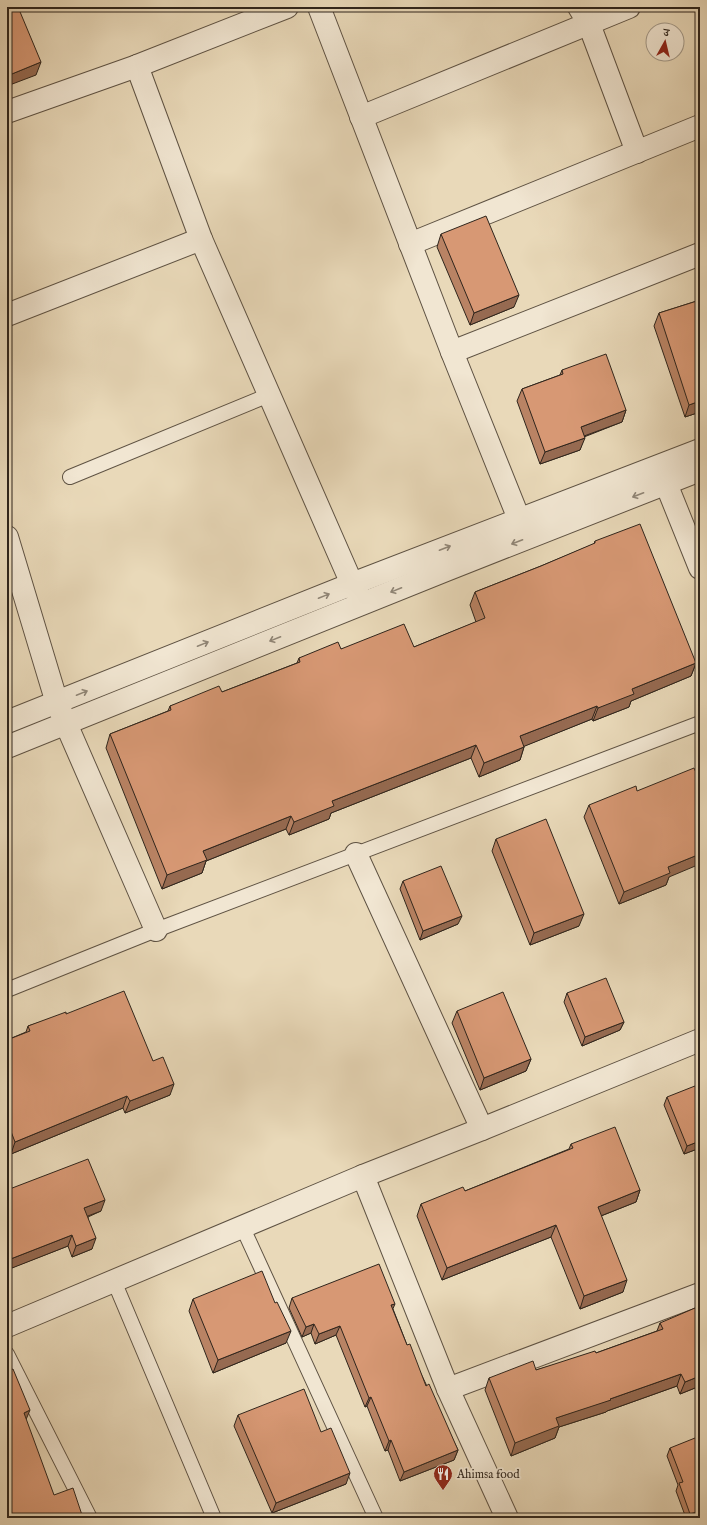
<svg xmlns="http://www.w3.org/2000/svg" width="707" height="1525" viewBox="0 0 707 1525" font-family="'IM FELL English','Noto Serif Devanagari',serif">
<style>
.lines{fill:none;stroke-linecap:round;stroke-linejoin:round}
.service-casing{stroke:#5e5243;stroke-width:16}
.minor-casing{stroke:#5e5243;stroke-width:24}
.tertiary-casing{stroke:#5e5243;stroke-width:24}
.service{stroke:#f1e6d2;stroke-width:14}
.minor{stroke:#f1e6d2;stroke-width:22}
.tertiary{stroke:#f1e6d2;stroke-width:22}
.wall{fill:#b98364;stroke:#2f251c}
.shaded-wall{fill:#966a51;stroke:#2f251c}
.building{fill:#d79874;stroke:#2f251c}
.oneway{stroke:#908677}
.labels{text-anchor:middle;stroke-width:3.5;stroke-linejoin:round;paint-order:stroke}
.poi-label{font-size:12px;fill:#2f251c;stroke:#f1e6d2;text-anchor:start}
</style>
<rect width="100%" height="100%" fill="#e9d9b9"/>
<filter id="stains"><feTurbulence type="fractalNoise" baseFrequency=".005" numOctaves="4"/><feColorMatrix values="0 0 0 0 .2 0 0 0 0 .09 0 0 0 0 .02 0 0 0 .5 -.17"/></filter>
<radialGradient id="worn" r=".72"><stop offset=".6" stop-color="#630" stop-opacity="0"/><stop offset="1" stop-color="#630" stop-opacity=".3"/></radialGradient>
<g class="lines">
<g class="service-casing">
<g id="service">
<path d="M 70,477 L 269,395"/>
<path d="M 7,990 L 156,930 L 700,723"/>
<path d="M 242,1226 L 376,1518"/>
<path d="M 114,1281 L 214,1518"/>
<path d="M 7,1354 L 90,1518"/>
</g>
</g>
<g class="minor-casing">
<g id="minor">
<path d="M 319,7 L 452,352 L 519,519"/>
<path d="M 579,7 L 589,24 L 637,152"/>
<path d="M 137,66 L 201,239 L 352,584 L 362,601"/>
<path d="M 7,112 L 137,66 L 287,7"/>
<path d="M 361,117 L 629,7"/>
<path d="M 410,244 L 700,126"/>
<path d="M 7,315 L 201,239"/>
<path d="M 452,352 L 700,254"/>
<path d="M 7,537 L 57,703 L 156,930"/>
<path d="M 356,854 L 482,1129"/>
<path d="M 363,1176 L 448,1389 L 507,1518"/>
<path d="M 448,1389 L 700,1294"/>
</g>
</g>
<g class="tertiary-casing">
<g id="tertiary">
<path d="M 661,471 L 700,568"/>
<path d="M 7,722 L 352,584 L 700,450"/>
<path d="M 7,747 L 446,570 L 700,470"/>
<path d="M 7,1326 L 363,1176 L 482,1129 L 700,1040"/>
</g>
</g>
<use href="#service" class="service"/>
<use href="#minor" class="minor"/>
<use href="#tertiary" class="tertiary"/>
</g>
<g class="wall">
<path d="M 441,234 L 514,307 L 470,325 L 437,247 Z"/>
<path d="M 700,300 L 700,412 L 685,417 L 654,326 L 659,313 Z"/>
<path d="M 562,370 L 626,410 L 622,422 L 584,437 L 580,450 L 540,464 L 517,401 L 522,389 L 560,375 Z"/>
<path d="M 595,541 L 696,663 L 691,676 L 631,701 L 629,707 L 593,721 L 592,719 L 524,746 L 524,747 L 520,760 L 479,777 L 471,758 L 331,813 L 329,819 L 289,835 L 286,829 L 206,861 L 202,873 L 162,889 L 106,748 L 110,734 L 168,711 L 170,706 L 222,692 L 297,663 L 299,658 L 341,649 L 414,647 L 476,622 L 470,605 L 475,592 L 541,566 L 594,544 Z"/>
<path d="M 589,805 L 669,877 L 666,885 L 619,904 L 584,817 Z"/>
<path d="M 496,839 L 579,926 L 530,945 L 492,851 Z"/>
<path d="M 403,881 L 458,924 L 420,940 L 400,889 Z"/>
<path d="M 567,993 L 624,1022 L 620,1030 L 582,1046 L 564,1002 Z"/>
<path d="M 457,1011 L 531,1059 L 526,1071 L 480,1090 L 452,1023 Z"/>
<path d="M 66,1014 L 153,1061 L 170,1095 L 125,1113 L 123,1108 L 11,1154 L 7,1144 L 7,1040 L 26,1032 L 28,1026 Z"/>
<path d="M 667,1097 L 700,1148 L 684,1154 L 664,1105 Z"/>
<path d="M 571,1144 L 640,1190 L 636,1202 L 601,1216 L 623,1292 L 580,1309 L 551,1237 L 442,1280 L 417,1216 L 421,1204 L 465,1191 L 569,1149 Z"/>
<path d="M 7,1190 L 101,1211 L 88,1217 L 92,1249 L 72,1257 L 68,1246 L 11,1268 L 7,1280 Z"/>
<path d="M 292,1298 L 393,1309 L 407,1345 L 458,1450 L 454,1460 L 400,1481 L 388,1450 L 385,1451 L 367,1406 L 365,1407 L 336,1335 L 315,1344 L 311,1333 L 302,1337 L 289,1308 Z"/>
<path d="M 193,1299 L 286,1343 L 213,1373 L 189,1311 Z"/>
<path d="M 660,1323 L 700,1386 L 680,1394 L 677,1386 L 607,1411 L 606,1412 L 559,1427 L 555,1438 L 511,1456 L 485,1390 L 489,1378 L 536,1370 L 596,1353 L 657,1331 Z"/>
<path d="M 238,1415 L 321,1432 L 346,1484 L 272,1513 L 234,1426 Z"/>
<path d="M 670,1448 L 700,1518 L 686,1518 L 676,1491 L 678,1485 L 667,1456 Z"/>
</g>
<g class="shaded-wall">
<path d="M 41,62 L 36,75 L 7,86 L 7,76 Z"/>
<path d="M 519,295 L 514,307 L 470,325 L 474,313 Z"/>
<path d="M 700,401 L 700,412 L 685,417 L 689,405 Z"/>
<path d="M 626,410 L 622,422 L 576,439 L 581,427 Z"/>
<path d="M 585,438 L 580,450 L 540,464 L 545,452 Z"/>
<path d="M 696,663 L 691,676 L 631,701 L 629,707 L 593,721 L 598,708 L 632,689 Z"/>
<path d="M 597,706 L 592,719 L 515,750 L 520,736 Z"/>
<path d="M 476,745 L 471,758 L 331,813 L 329,819 L 289,835 L 294,822 L 332,801 Z"/>
<path d="M 524,747 L 520,760 L 479,777 L 484,763 Z"/>
<path d="M 291,816 L 286,829 L 206,861 L 202,873 L 162,889 L 167,875 L 203,851 Z"/>
<path d="M 700,854 L 700,864 L 669,877 L 666,885 L 619,904 L 624,892 L 668,867 Z"/>
<path d="M 584,914 L 579,926 L 530,945 L 534,933 Z"/>
<path d="M 462,916 L 458,924 L 420,940 L 423,931 Z"/>
<path d="M 624,1022 L 620,1030 L 582,1046 L 585,1037 Z"/>
<path d="M 531,1059 L 526,1071 L 480,1090 L 484,1078 Z"/>
<path d="M 174,1084 L 170,1095 L 125,1113 L 130,1101 Z"/>
<path d="M 127,1096 L 123,1108 L 11,1154 L 15,1142 Z"/>
<path d="M 700,1141 L 700,1148 L 684,1154 L 687,1146 Z"/>
<path d="M 640,1190 L 636,1202 L 593,1219 L 598,1207 Z"/>
<path d="M 105,1200 L 101,1211 L 80,1219 L 84,1208 Z"/>
<path d="M 556,1225 L 551,1237 L 442,1280 L 447,1268 Z"/>
<path d="M 72,1235 L 68,1246 L 7,1270 L 8,1260 Z"/>
<path d="M 96,1238 L 92,1249 L 72,1257 L 76,1246 Z"/>
<path d="M 11,1269 L 7,1280 L 7,1270 Z"/>
<path d="M 627,1280 L 623,1292 L 580,1309 L 584,1296 Z"/>
<path d="M 395,1304 L 391,1313 L 391,1305 Z"/>
<path d="M 314,1324 L 311,1333 L 302,1337 L 306,1327 Z"/>
<path d="M 340,1326 L 336,1335 L 315,1344 L 319,1334 Z"/>
<path d="M 291,1331 L 286,1343 L 213,1373 L 218,1360 Z"/>
<path d="M 681,1374 L 677,1386 L 607,1411 L 606,1412 L 559,1427 L 555,1438 L 511,1456 L 515,1443 L 556,1418 Z"/>
<path d="M 700,1376 L 700,1386 L 680,1394 L 685,1382 Z"/>
<path d="M 371,1397 L 367,1406 L 365,1407 L 369,1398 Z"/>
<path d="M 30,1410 L 25,1422 L 24,1413 Z"/>
<path d="M 391,1440 L 388,1450 L 385,1451 L 389,1441 Z"/>
<path d="M 458,1450 L 454,1460 L 400,1481 L 404,1472 Z"/>
<path d="M 350,1473 L 346,1484 L 272,1513 L 276,1503 Z"/>
<path d="M 700,1511 L 700,1518 L 689,1518 L 690,1514 Z"/>
</g>
<g class="building">
<path d="M 7,7 L 18,7 L 41,62 L 7,76 Z"/>
<path d="M 486,216 L 519,295 L 474,313 L 441,234 Z"/>
<path d="M 700,300 L 700,401 L 689,405 L 659,313 Z"/>
<path d="M 606,354 L 626,410 L 581,427 L 585,438 L 545,452 L 522,389 L 563,374 L 562,370 Z"/>
<path d="M 640,524 L 696,663 L 632,689 L 634,694 L 598,708 L 597,706 L 520,736 L 524,747 L 484,763 L 476,745 L 332,801 L 334,806 L 294,822 L 291,816 L 203,851 L 207,860 L 167,875 L 110,734 L 171,710 L 170,706 L 219,686 L 222,692 L 300,662 L 299,658 L 338,642 L 341,649 L 404,624 L 414,647 L 485,618 L 475,592 L 541,566 L 595,543 L 595,541 Z"/>
<path d="M 694,768 L 700,782 L 700,854 L 668,867 L 670,873 L 624,892 L 589,805 L 636,786 L 637,791 Z"/>
<path d="M 546,819 L 584,914 L 534,933 L 496,839 Z"/>
<path d="M 441,866 L 462,916 L 423,931 L 403,881 Z"/>
<path d="M 606,978 L 624,1022 L 585,1037 L 567,993 Z"/>
<path d="M 124,991 L 153,1061 L 163,1057 L 174,1084 L 130,1101 L 127,1096 L 15,1142 L 7,1121 L 7,1117 L 11,1116 L 7,1107 L 7,1040 L 30,1031 L 28,1026 L 66,1012 L 66,1014 Z"/>
<path d="M 503,992 L 531,1059 L 484,1078 L 457,1011 Z"/>
<path d="M 700,1084 L 700,1141 L 687,1146 L 667,1097 Z"/>
<path d="M 615,1127 L 640,1190 L 598,1207 L 627,1280 L 584,1296 L 556,1225 L 447,1268 L 421,1204 L 463,1187 L 465,1191 L 573,1148 L 571,1144 Z"/>
<path d="M 88,1159 L 105,1200 L 84,1208 L 96,1238 L 76,1246 L 72,1235 L 8,1260 L 11,1269 L 7,1270 L 7,1206 L 8,1206 L 7,1204 L 7,1190 Z"/>
<path d="M 379,1264 L 395,1304 L 391,1305 L 407,1345 L 410,1344 L 426,1386 L 429,1384 L 458,1450 L 404,1472 L 391,1440 L 389,1441 L 371,1397 L 369,1398 L 340,1326 L 319,1334 L 314,1324 L 306,1327 L 292,1298 Z"/>
<path d="M 262,1271 L 275,1303 L 277,1302 L 291,1331 L 218,1360 L 193,1299 Z"/>
<path d="M 695,1308 L 700,1319 L 700,1376 L 685,1382 L 681,1374 L 610,1399 L 611,1400 L 556,1418 L 559,1426 L 515,1443 L 489,1378 L 533,1361 L 536,1370 L 595,1351 L 596,1353 L 663,1329 L 660,1323 Z"/>
<path d="M 13,1369 L 30,1410 L 24,1413 L 54,1495 L 73,1488 L 83,1518 L 7,1518 L 7,1371 Z"/>
<path d="M 304,1389 L 321,1432 L 331,1428 L 350,1473 L 276,1503 L 238,1415 Z"/>
<path d="M 700,1436 L 700,1511 L 690,1514 L 679,1483 L 683,1482 L 670,1448 Z"/>
</g>
<defs><path id="oneway-shaft" d="M-6 0H5M1.5-3L5.5 0L1.5 3" fill="none" stroke-width="1.6" stroke-linecap="round" stroke-linejoin="round"/></defs>
<g class="oneway">
<use href="#oneway-shaft" transform="translate(638 495) rotate(159)"/>
<use href="#oneway-shaft" transform="translate(517 542) rotate(159)"/>
<use href="#oneway-shaft" transform="translate(445 548) rotate(-21)"/>
<use href="#oneway-shaft" transform="translate(396 590) rotate(158)"/>
<use href="#oneway-shaft" transform="translate(324 596) rotate(-22)"/>
<use href="#oneway-shaft" transform="translate(275 639) rotate(158)"/>
<use href="#oneway-shaft" transform="translate(203 644) rotate(-22)"/>
<use href="#oneway-shaft" transform="translate(82 693) rotate(-22)"/>
</g>
<defs>
<g id="restaurant-pin" transform="scale(1)"><path d="M0 17L-7.5 6A9.5 9.5 0 1 1 7.5 6Z" fill="#8f2418" stroke="#f1e6d2"/><path d="M-5-6h1v4h1v-4h1v4h1v-4h1v5L-1.5 .5V6h-2V.5L-5-1ZM5-6V6H3V1.5H1.5Q1.5-4 5-6Z" fill="#fff"/></g>
</defs>
<g fill-rule="evenodd">
<use href="#restaurant-pin" x="443" y="1474"/>
</g>
<g class="labels">
<g class="poi-label">
<text x="457" y="1478">Ahimsa food</text>
</g>
</g>
<rect width="707" height="1525" fill="none" stroke="#e9d9b9" stroke-width="24"/>
<rect x="8" y="8" width="691" height="1509" fill="none" stroke="#2f251c" stroke-width="2"/>
<rect x="12" y="12" width="683" height="1501" fill="none" stroke="#2f251c"/>
<g transform="translate(665 42) rotate(8)"><circle r="19" fill="#f1e6d2" stroke="#a39989"/>
<path d="M0-3L7 15L0 10L-7 15Z" fill="#8f2418"/>
<text y="-6" font-size="11" font-weight="bold" text-anchor="middle" fill="#2f251c">उ</text>
</g>
<rect width="100%" height="100%" filter="url(#stains)"/>
<rect width="100%" height="100%" fill="url(#worn)"/>
</svg>
